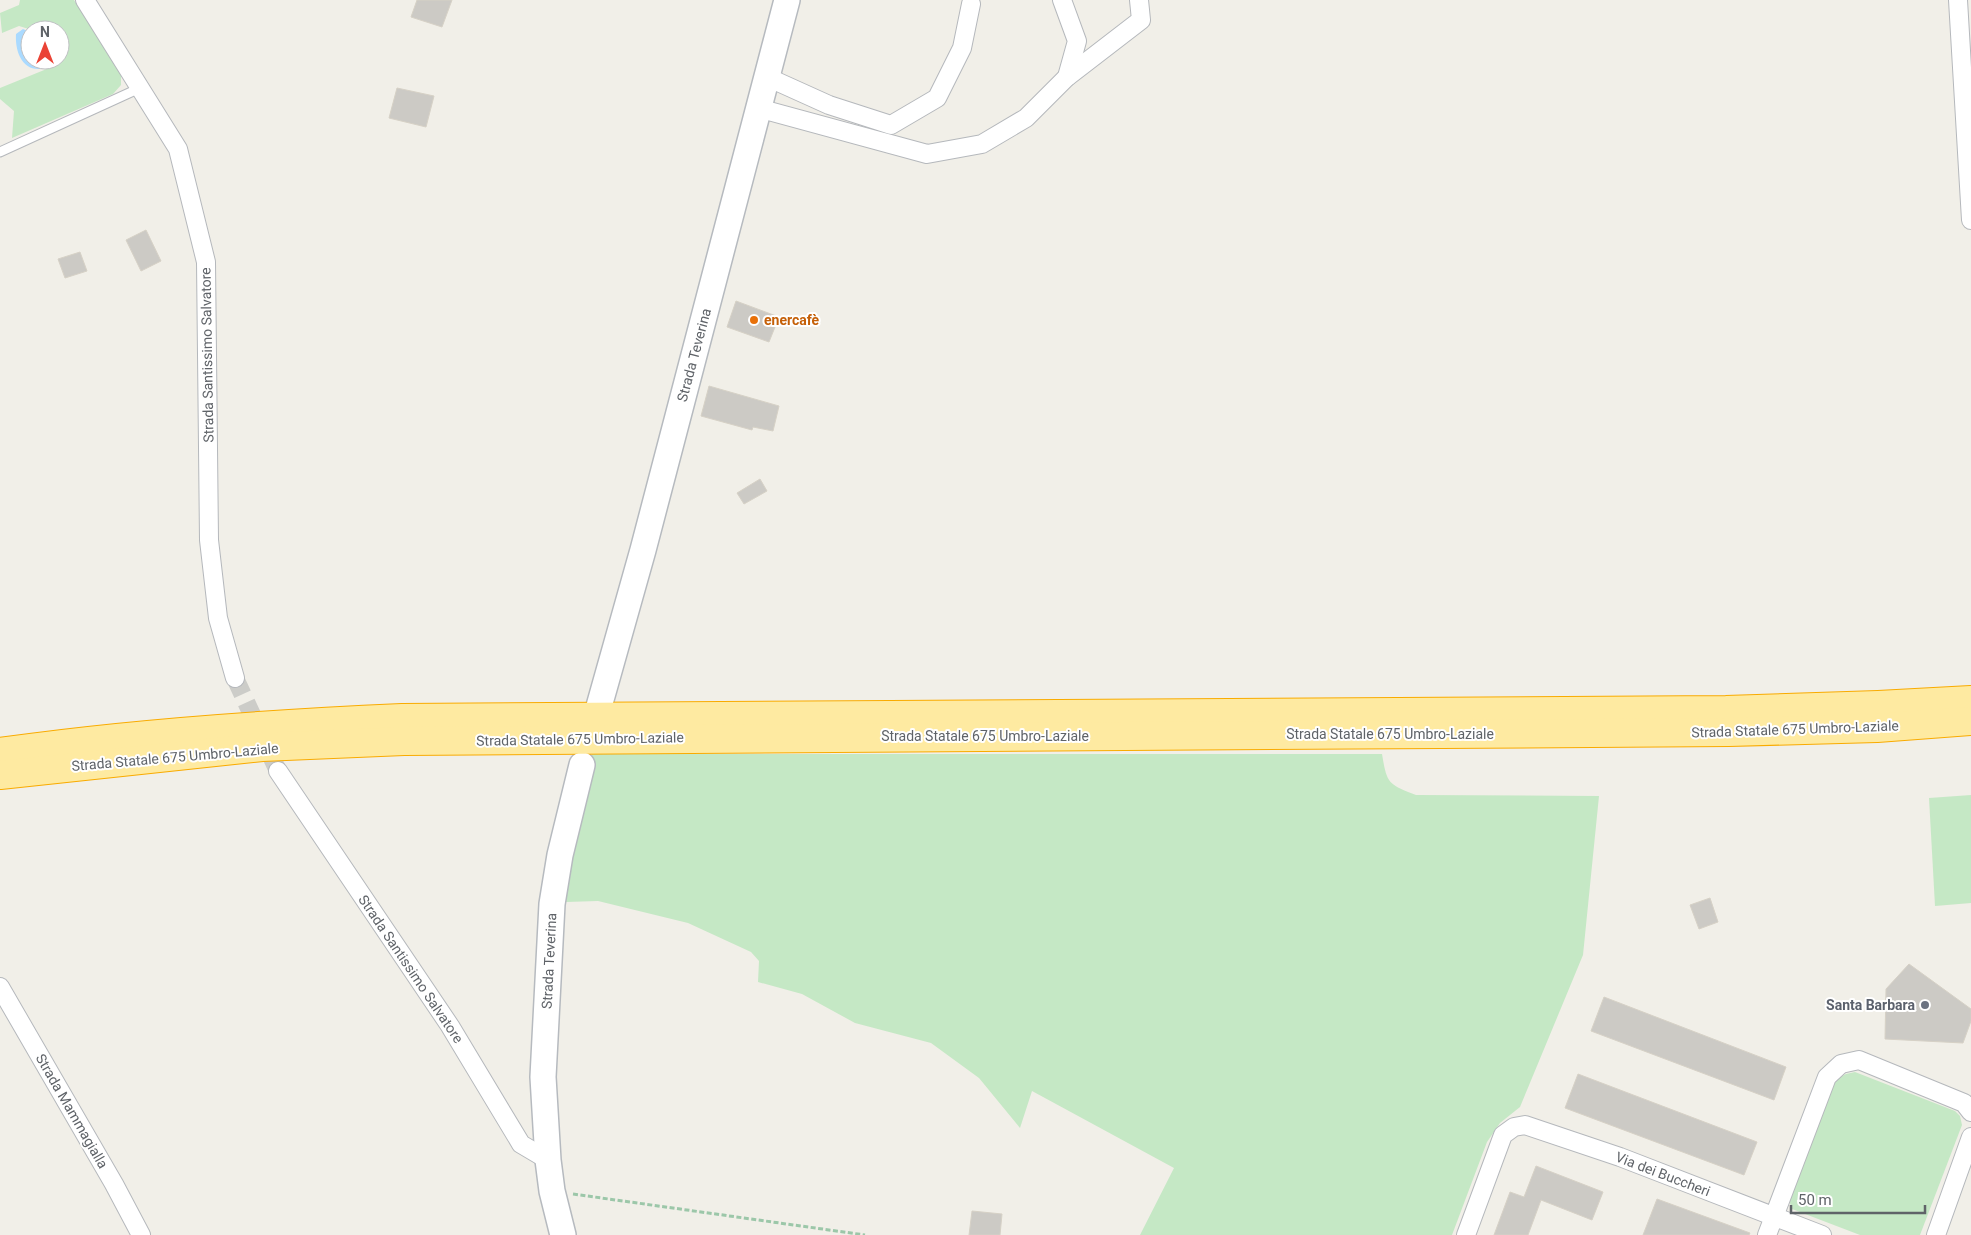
<svg xmlns="http://www.w3.org/2000/svg" width="1971" height="1235" viewBox="0 0 1971 1235" font-family="Roboto,sans-serif">
<style>
.green{fill:#c5e8c5}
.water{fill:#aadaff}
.building{fill:#cccac5;stroke:#d6d1c6}
.lines{fill:none;stroke-linecap:round;stroke-linejoin:round}
.minor-tunnel{stroke:#ccccc8;stroke-width:18;stroke-dasharray:18 9;stroke-linecap:butt}
.service-casing{stroke:#b5b8bc;stroke-width:11}
.minor-casing{stroke:#b5b8bc;stroke-width:20}
.secondary-casing{stroke:#b6babf;stroke-width:28}
.trunk-casing{stroke:#f9ab00;stroke-width:30}
.path{stroke:#9cc7a9;stroke-width:3;stroke-dasharray:5 2.5;stroke-linecap:butt}
.service{stroke:#fff;stroke-width:9}
.minor{stroke:#fff;stroke-width:18}
.secondary{stroke:#fff;stroke-width:25}
.trunk{stroke:#feeaa1;stroke-width:28}
.food-dot{fill:#e8710a;stroke:#fff;stroke-width:2}
.worship-dot{fill:#6b7280;stroke:#fff;stroke-width:2}
.labels{text-anchor:middle;stroke-width:4;stroke-linejoin:round;paint-order:stroke}
.food-label{font-size:14px;font-weight:bold;fill:#c56008;stroke:#fff;text-anchor:start}
.street-label{font-size:14px;fill:#5f6368;stroke:#fff}
.worship-label{font-size:14px;font-weight:bold;fill:#5b616d;stroke:#fff;text-anchor:end}
</style>
<rect width="100%" height="100%" fill="#f1efe8"/>
<g class="green">
<path d="M 20,0 L 74,0 L 121,74 L 121,85 L 113,94 L 12,138 L 14,111 L 0,99 L 0,88 L 54,66 L 54,60 L 60,60 L 60,30 L 32,30 L 19,26 L 2,33 L 0,13 L 19,5 Z"/>
<path d="M 592,754 L 1382,754 C 1387,784 1388,784 1416,795 L 1599,796 L 1583,955 L 1520,1107 L 1500,1123 L 1487,1142 L 1452,1235 L 1140,1235 L 1174,1168 L 1032,1091 L 1020,1128 L 979,1078 L 931,1043 L 855,1023 L 802,994 L 758,982 L 759,961 L 751,952 L 688,923 L 598,901 L 566,902 L 570,864 Z"/>
<path d="M 1971,795 L 1971,903 L 1935,906 L 1929,798 Z"/>
<path d="M 1855,1072 L 1955,1111 L 1960,1116 L 1962,1125 L 1920,1235 L 1860,1235 L 1792,1209 L 1789,1200 L 1833,1081 L 1846,1074 Z"/>
</g>
<path class="water" d="M 23,29 L 30,32 L 30,60 L 43,60 L 40,69 C 21,70 15,50 16,34 Z"/>
<g class="building">
<path d="M 417,0 L 452,0 L 442,27 L 411,17 Z"/>
<path d="M 397,88 L 434,96 L 426,127 L 389,118 Z"/>
<path d="M 146,230 L 161,261 L 141,271 L 126,240 Z"/>
<path d="M 80,252 L 87,271 L 65,278 L 58,259 Z"/>
<path d="M 736,301 L 779,317 L 769,342 L 727,327 Z"/>
<path d="M 709,386 L 779,406 L 773,431 L 753,427 L 752,430 L 701,416 Z"/>
<path d="M 760,479 L 767,491 L 744,504 L 737,493 Z"/>
<path d="M 1710,898 L 1718,922 L 1699,929 L 1690,905 Z"/>
<path d="M 1909,964 L 1971,1009 L 1971,1021 L 1963,1043 L 1885,1039 L 1886,989 Z"/>
<path d="M 1604,997 L 1786,1067 L 1774,1100 L 1591,1031 Z"/>
<path d="M 1578,1074 L 1757,1142 L 1744,1175 L 1565,1108 Z"/>
<path d="M 1536,1166 L 1603,1192 L 1592,1220 L 1541,1200 L 1528,1235 L 1494,1235 L 1510,1192 L 1524,1197 Z"/>
<path d="M 1657,1199 L 1750,1233 L 1749,1235 L 1643,1235 Z"/>
<path d="M 972,1211 L 1002,1214 L 1000,1235 L 969,1235 Z"/>
</g>
<g class="lines">
<path class="minor-tunnel" d="M 235,678 L 278,771"/>
<g class="service-casing">
<path id="service" d="M 0,152 L 140,88"/>
</g>
<g class="minor-casing">
<g id="minor">
<path d="M 85,0 L 178,149 L 206,262 L 209,540 L 218,618 L 235,678"/>
<path d="M 1062,0 L 1077,41 L 1067,77"/>
<path d="M 1958,0 L 1971,220"/>
<path d="M 767,77 L 829,105 L 891,125 L 937,98 L 962,48 L 971,4"/>
<path d="M 758,108 L 927,154 L 982,144 L 1026,118 L 1067,77 L 1141,20 L 1139,0"/>
<path d="M 278,771 L 450,1026 L 521,1144 L 548,1160"/>
<path d="M 0,987 L 114,1184 L 141,1235"/>
<path d="M 1466,1235 L 1503,1135 L 1514,1127 L 1525,1125 L 1620,1157 L 1822,1235"/>
<path d="M 1767,1235 L 1827,1077 L 1841,1064 L 1859,1060 L 1964,1103 L 1971,1112"/>
<path d="M 1936,1235 L 1971,1137"/>
</g>
</g>
<g class="secondary-casing">
<g id="secondary">
<path d="M 598,710 L 643,550 L 787,0"/>
<path d="M 563,1235 L 552,1191 L 548,1160 L 543,1077 L 552,904 L 560,855 L 582,765"/>
</g>
</g>
<g class="trunk-casing">
<g id="trunk">
<path d="M 0,752 C 133,733 268,724 402,718 L 1726,710 L 1878,705 L 1971,700"/>
<path d="M 0,775 L 262,747 L 404,741 L 1729,732 L 1877,728 L 1971,721"/>
</g>
</g>
<path class="path" d="M 573,1194 L 865,1235"/>
<use href="#service" class="service"/>
<use href="#minor" class="minor"/>
<use href="#secondary" class="secondary"/>
<use href="#trunk" class="trunk"/>
</g>
<circle class="food-dot" cx="754" cy="320" r="5"/>
<circle class="worship-dot" cx="1925" cy="1005" r="5"/>
<g class="labels">
<g class="food-label">
<text x="764" y="325">enercafè</text>
</g>
<g class="street-label">
<text transform="translate(207 355) rotate(-91)" y="5">Strada Santissimo Salvatore</text>
<text transform="translate(694 355) rotate(-75)" y="5">Strada Teverina</text>
<text transform="translate(1795 729) rotate(-2)" y="5">Strada Statale 675 Umbro-Laziale</text>
<text x="1390" y="739">Strada Statale 675 Umbro-Laziale</text>
<text x="985" y="741">Strada Statale 675 Umbro-Laziale</text>
<text transform="translate(580 739) rotate(-1)" y="5">Strada Statale 675 Umbro-Laziale</text>
<text transform="translate(175 757) rotate(-5)" y="5">Strada Statale 675 Umbro-Laziale</text>
<text transform="translate(549 961) rotate(-87)" y="5">Strada Teverina</text>
<text transform="translate(411 969) rotate(56)" y="5">Strada Santissimo Salvatore</text>
<text transform="translate(72 1111) rotate(60)" y="5">Strada Mammagialla</text>
<text transform="translate(1663 1174) rotate(21)" y="5">Via dei Buccheri</text>
</g>
<g class="worship-label">
<text x="1915" y="1010">Santa Barbara</text>
</g>
</g>
<g transform="translate(45 45)"><circle r="24" fill="#ffffff" stroke="#bfc1c3"/>
<path d="M0-4L9 19L0 12L-9 19Z" fill="#ea4335"/>
<text y="-8" font-size="14" font-weight="bold" text-anchor="middle" fill="#5f6368">N</text>
</g>
<path d="M1791 1205v8h134v-8" fill="none" stroke="#5f6368" stroke-width="2.5"/>
<text x="1798" y="1205" font-size="15" fill="#5f6368" stroke="#ffffff" stroke-width="4" paint-order="stroke">50 m</text>
</svg>
